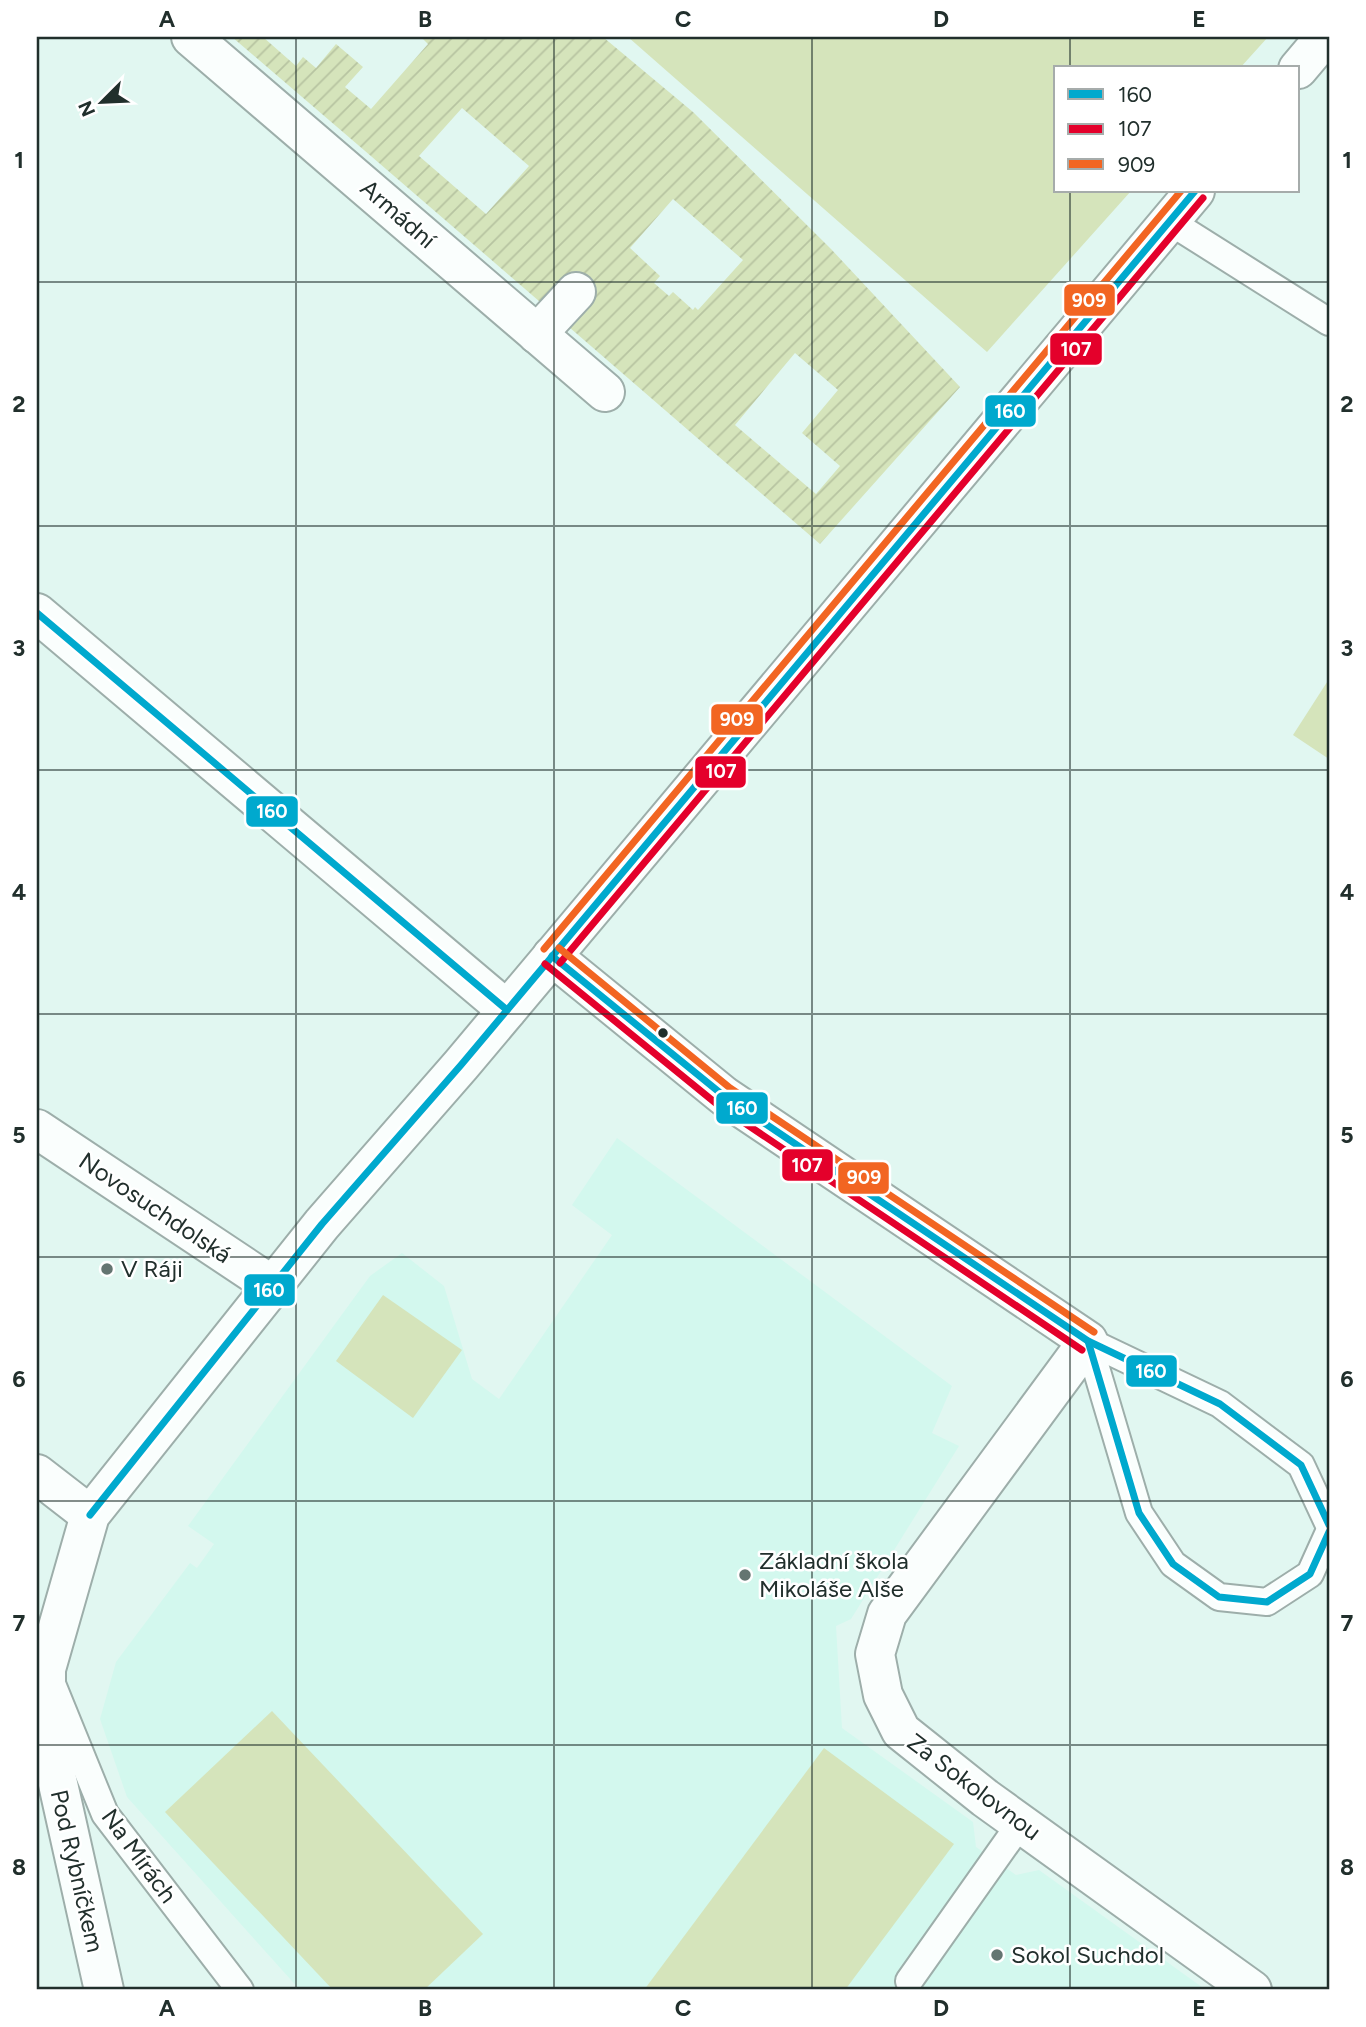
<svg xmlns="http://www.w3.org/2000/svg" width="1366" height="2027" viewBox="0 0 1366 2027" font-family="Figtree,sans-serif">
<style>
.built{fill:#d3f8ee}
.grass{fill:#d5e4bb}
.garden{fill:url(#garden-furrows);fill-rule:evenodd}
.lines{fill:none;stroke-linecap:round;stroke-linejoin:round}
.lane-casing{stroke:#9daeaa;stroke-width:30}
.street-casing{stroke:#9daeaa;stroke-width:42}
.secondary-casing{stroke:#9daeaa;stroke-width:42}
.lane{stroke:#fafefd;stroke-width:26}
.street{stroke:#fafefd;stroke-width:38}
.secondary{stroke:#fafefd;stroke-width:38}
.bus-1-casing{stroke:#fff;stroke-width:12}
.bus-2-casing{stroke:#fff;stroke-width:12}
.bus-3-casing{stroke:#fff;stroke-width:12}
.bus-1{stroke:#00a9ce;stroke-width:7}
.bus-2{stroke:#e4002b;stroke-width:7}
.bus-3{stroke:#f26522;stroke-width:7}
.grid{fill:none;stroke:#212f2c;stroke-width:2;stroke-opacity:0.55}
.bus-dot{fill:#212f2c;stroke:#fff;stroke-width:2.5}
.poi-dot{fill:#647571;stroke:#fff;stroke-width:2.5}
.labels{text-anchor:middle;stroke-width:5;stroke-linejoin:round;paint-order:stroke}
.street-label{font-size:24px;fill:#212f2c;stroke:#fff}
.poi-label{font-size:24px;fill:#212f2c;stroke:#fff;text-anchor:start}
.line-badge{stroke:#fff;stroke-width:2.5}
.badge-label{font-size:19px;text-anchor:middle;font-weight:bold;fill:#fff}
.neatline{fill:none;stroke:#212f2c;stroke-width:2.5}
.grid-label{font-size:23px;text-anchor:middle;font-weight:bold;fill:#212f2c}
</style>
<defs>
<pattern id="garden-furrows" width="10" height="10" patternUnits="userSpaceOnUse" patternTransform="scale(1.75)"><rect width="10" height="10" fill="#d5e4bb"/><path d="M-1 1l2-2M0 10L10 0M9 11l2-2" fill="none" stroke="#b7c4a1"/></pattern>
</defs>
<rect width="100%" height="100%" fill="#e1f7f1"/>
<path class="built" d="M 617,1138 L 952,1386 L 932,1433 L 959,1446 L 851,1619 L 836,1626 L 842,1728 L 973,1822 L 976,1847 L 1016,1875 L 1039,1870 L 1206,1990 L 300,1990 L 127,1797 L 100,1719 L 116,1662 L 190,1563 L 197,1568 L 214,1544 L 188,1526 L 370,1276 L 402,1253 L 444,1286 L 472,1379 L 499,1399 L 612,1235 L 572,1205 Z"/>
<g class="grass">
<path d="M 628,37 L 1268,37 L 1240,68 L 1056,68 L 1056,191 L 1131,191 L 987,352 Z"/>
<path d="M 1329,679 L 1329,759 L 1293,735 Z"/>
<path d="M 383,1295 L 462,1350 L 413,1418 L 336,1361 Z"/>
<path d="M 272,1711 L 483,1934 L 424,1990 L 333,1990 L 165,1812 Z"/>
<path d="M 824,1748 L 954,1844 L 845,1990 L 644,1990 Z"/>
</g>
<path class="garden" d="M 232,37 L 263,37 L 296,66 L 303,57 L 316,68 L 336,44 L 363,67 L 345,87 L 371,109 L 428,44 L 421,37 L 603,37 L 693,112 L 831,249 L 960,387 L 820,544 C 624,375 429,205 232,37 ZM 462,108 L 529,166 L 486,214 L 419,156 ZM 673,199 L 743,260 L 698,310 L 695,307 L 693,310 L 673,292 L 669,296 L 654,283 L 660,276 L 630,248 ZM 795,353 L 838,390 L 802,433 L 840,466 L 816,494 L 735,425 Z"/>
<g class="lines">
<g class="lane-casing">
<g id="lane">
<path d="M 1169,221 L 1329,322"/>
<path d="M 1088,1341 L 1139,1513 L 1173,1564 L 1219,1597 L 1267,1602 L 1310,1574 L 1329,1532"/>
<path d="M 1088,1341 L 1220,1404 L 1301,1465 L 1329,1525"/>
<path d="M 52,1684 L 105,1814 L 240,1990"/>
<path d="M 909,1981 L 1020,1824"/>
</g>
</g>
<g class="street-casing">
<g id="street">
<path d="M 191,37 L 605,392"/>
<path d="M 537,334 L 576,292"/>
<path d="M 37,613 L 507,1010"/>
<path d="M 552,956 L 724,1096 L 1088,1341 L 887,1614 L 875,1654 L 883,1695 L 901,1731 L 985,1798 L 1252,1990"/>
<path d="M 37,1129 L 273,1286"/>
<path d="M 37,1474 L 90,1515"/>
</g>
</g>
<g class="secondary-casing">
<g id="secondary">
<path d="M 1298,69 L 1325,37"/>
<path d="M 104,1990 L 46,1730 L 46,1669 L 90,1515 L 322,1224 L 461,1065 L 1195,191"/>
</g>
</g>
<use href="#lane" class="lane"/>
<use href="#street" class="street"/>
<use href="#secondary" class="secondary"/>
<g class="bus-1-casing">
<g id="bus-1">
<path d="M 37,613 L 507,1010"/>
<path d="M 552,956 L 724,1096 L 1088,1341 L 1220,1404 L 1301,1465 L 1329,1525"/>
<path d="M 1088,1341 L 1139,1513 L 1173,1564 L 1219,1597 L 1267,1602 L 1310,1574 L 1329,1532"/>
<path d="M 90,1515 L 322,1224 L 461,1065 L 1195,191"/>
</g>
</g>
<g class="bus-2-casing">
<g id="bus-2">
<path d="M 560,963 L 1203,198"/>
<path d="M 545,964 L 718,1105 L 1082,1350"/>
</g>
</g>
<g class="bus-3-casing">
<g id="bus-3">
<path d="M 559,948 L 730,1088 L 1094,1332"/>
<path d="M 544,949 L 1181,191"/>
</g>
</g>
<use href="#bus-1" class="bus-1"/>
<use href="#bus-2" class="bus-2"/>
<use href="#bus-3" class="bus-3"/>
</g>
<path class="grid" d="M 296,37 L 296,1990M 554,37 L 554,1990M 812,37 L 812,1990M 1070,37 L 1070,68M 1070,191 L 1070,1990M 37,282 L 1329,282M 37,526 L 1329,526M 37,770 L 1329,770M 37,1014 L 1329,1014M 37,1257 L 1329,1257M 37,1501 L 1329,1501M 37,1745 L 1329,1745"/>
<circle class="bus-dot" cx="663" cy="1033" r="6"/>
<g class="poi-dot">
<circle cx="107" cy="1269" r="7"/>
<circle cx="745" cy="1575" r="7"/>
<circle cx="997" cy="1955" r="7"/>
</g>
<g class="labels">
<g class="street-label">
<text transform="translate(398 214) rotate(41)" y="8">Armádní</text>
<text transform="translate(155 1208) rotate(34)" y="8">Novosuchdolská</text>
<text transform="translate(974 1787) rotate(37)" y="8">Za Sokolovnou</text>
<text transform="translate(139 1856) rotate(54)" y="8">Na Mírách</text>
<text transform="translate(77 1871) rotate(77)" y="8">Pod Rybníčkem</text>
</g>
<g class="poi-label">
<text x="121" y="1277">V Ráji</text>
<text x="759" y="1569">Základní škola<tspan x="759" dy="28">Mikoláše Alše</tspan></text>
<text x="1011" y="1963">Sokol Suchdol</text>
</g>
</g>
<g class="line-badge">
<rect x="1063" y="283" width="53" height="34" rx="7" fill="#f26522"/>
<rect x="1049" y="332" width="54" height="34" rx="7" fill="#e4002b"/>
<rect x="984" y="394" width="53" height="34" rx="7" fill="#00a9ce"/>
<rect x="710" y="703" width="54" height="33" rx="7" fill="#f26522"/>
<rect x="694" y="755" width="53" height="34" rx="7" fill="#e4002b"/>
<rect x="245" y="795" width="54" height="33" rx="7" fill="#00a9ce"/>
<rect x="715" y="1091" width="54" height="34" rx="7" fill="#00a9ce"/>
<rect x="781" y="1148" width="53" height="34" rx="7" fill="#e4002b"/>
<rect x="837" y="1161" width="53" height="34" rx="7" fill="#f26522"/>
<rect x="243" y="1273" width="53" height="34" rx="7" fill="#00a9ce"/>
<rect x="1125" y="1354" width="53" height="34" rx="7" fill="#00a9ce"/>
</g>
<g class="badge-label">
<text x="1089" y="307">909</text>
<text x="1076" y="356">107</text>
<text x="1010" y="418">160</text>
<text x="737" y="726">909</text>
<text x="721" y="778">107</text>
<text x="272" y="818">160</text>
<text x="742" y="1115">160</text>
<text x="807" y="1172">107</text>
<text x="864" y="1184">909</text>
<text x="269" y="1297">160</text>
<text x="1151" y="1378">160</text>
</g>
<rect width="1366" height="2027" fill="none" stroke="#ffffff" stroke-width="77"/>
<rect x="1054" y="66" width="245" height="126" fill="#ffffff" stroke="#a6acab" stroke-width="2"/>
<rect x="1068" y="89" width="35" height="10" fill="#00a9ce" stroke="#a6acab" stroke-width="2"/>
<text x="1118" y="102" font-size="21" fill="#212f2c">160</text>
<rect x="1068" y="124" width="35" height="10" fill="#e4002b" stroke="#a6acab" stroke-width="2"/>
<text x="1118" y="136" font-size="21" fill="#212f2c">107</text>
<rect x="1068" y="159" width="35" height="10" fill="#f26522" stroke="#a6acab" stroke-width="2"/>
<text x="1118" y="172" font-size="21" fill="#212f2c">909</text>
<g transform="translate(102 102) rotate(246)" stroke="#ffffff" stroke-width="5" paint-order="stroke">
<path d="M0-5L12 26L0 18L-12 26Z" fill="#212f2c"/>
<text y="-10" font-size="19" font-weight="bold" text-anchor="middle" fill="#212f2c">N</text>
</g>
<rect x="38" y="38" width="1290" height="1950" class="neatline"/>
<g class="grid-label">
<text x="167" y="27">A</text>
<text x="425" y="27">B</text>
<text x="683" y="27">C</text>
<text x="941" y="27">D</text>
<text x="1199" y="27">E</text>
<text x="19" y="168">1</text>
<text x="1347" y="168">1</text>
<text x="19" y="412">2</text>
<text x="1347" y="412">2</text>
<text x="19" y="656">3</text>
<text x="1347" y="656">3</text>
<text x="19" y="900">4</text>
<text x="1347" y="900">4</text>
<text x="19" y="1143">5</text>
<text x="1347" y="1143">5</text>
<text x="19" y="1387">6</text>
<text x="1347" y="1387">6</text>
<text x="19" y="1631">7</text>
<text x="1347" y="1631">7</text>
<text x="19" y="1875">8</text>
<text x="1347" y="1875">8</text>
<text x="167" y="2016">A</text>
<text x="425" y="2016">B</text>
<text x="683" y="2016">C</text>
<text x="941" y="2016">D</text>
<text x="1199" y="2016">E</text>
</g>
</svg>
